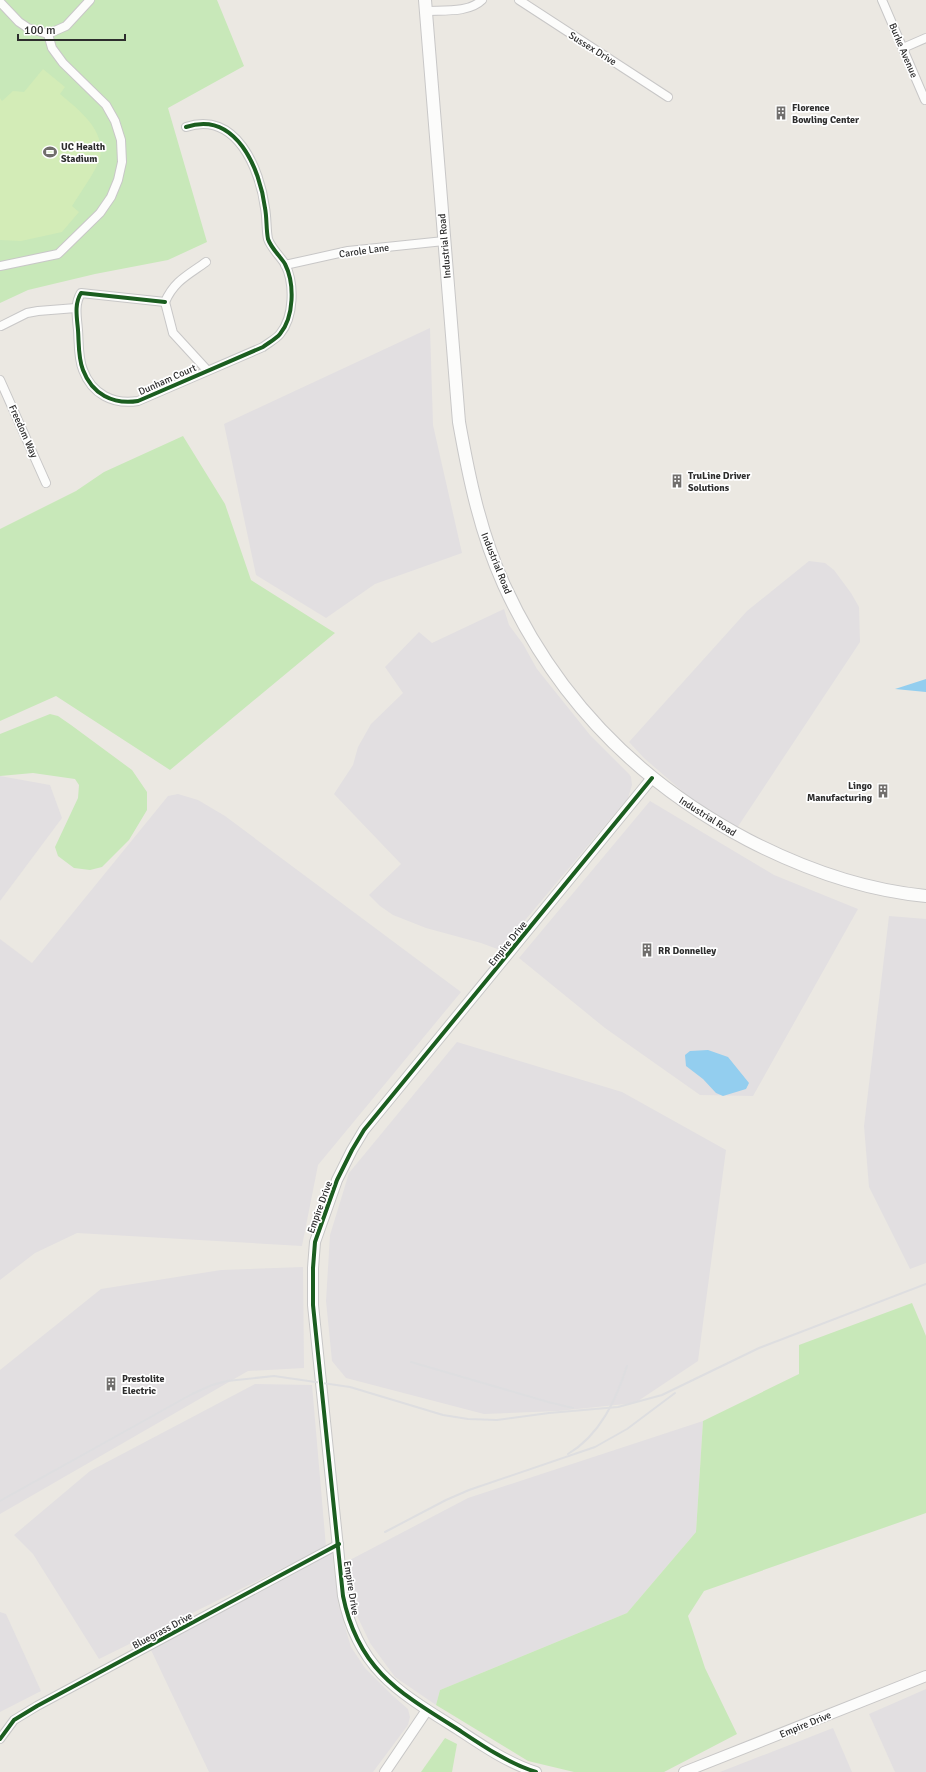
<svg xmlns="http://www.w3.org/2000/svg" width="926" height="1772" viewBox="0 0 926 1772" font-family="Signika,sans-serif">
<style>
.industrial{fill:#e2dfe1}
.green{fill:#c8e8b9}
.pitch{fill:#d3ecb7}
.water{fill:#93ceef}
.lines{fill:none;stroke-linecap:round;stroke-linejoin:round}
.minor-casing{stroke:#c8c7c7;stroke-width:10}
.tertiary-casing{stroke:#c8c7c7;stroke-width:12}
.secondary-casing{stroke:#c8c7c7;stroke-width:14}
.minor{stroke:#fcfcfb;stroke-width:8}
.tertiary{stroke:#fcfcfb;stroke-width:10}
.secondary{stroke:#fcfcfb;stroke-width:12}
.rail{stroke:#dedee0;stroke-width:2}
.cycleway-casing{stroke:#fff;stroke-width:6}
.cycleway{stroke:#1b5e20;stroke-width:4}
.labels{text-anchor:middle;stroke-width:3.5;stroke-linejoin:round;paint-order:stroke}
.street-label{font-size:10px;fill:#2d2d2d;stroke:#fff}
.poi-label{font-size:10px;font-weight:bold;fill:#2d2d2d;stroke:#fff;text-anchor:start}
</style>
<rect width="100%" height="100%" fill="#ebe8e2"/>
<g class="industrial">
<path d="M 430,328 L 433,425 L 462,553 L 375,584 L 326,618 L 256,575 L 224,424 Z"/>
<path d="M 809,561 L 825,563 L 834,570 L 851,593 L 859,607 L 860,642 L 737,828 L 690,798 L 644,758 L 629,742 L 747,611 Z"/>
<path d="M 504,609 L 509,625 L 523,644 L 537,669 L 590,735 L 629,774 L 631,777 L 632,785 L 628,798 L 500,950 L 481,943 L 426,928 L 393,915 L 380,906 L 369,895 L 401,864 L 334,794 L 353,765 L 358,747 L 371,724 L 403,693 L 385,667 L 419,632 L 432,643 Z"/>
<path d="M 0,776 L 50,785 L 62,818 L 0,901 Z"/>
<path d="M 178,794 L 198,800 L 225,816 L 461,992 L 318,1165 L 302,1246 L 77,1233 L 35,1253 L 0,1280 L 0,939 L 32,963 L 168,796 Z"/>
<path d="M 650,801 L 774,875 L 858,909 L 753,1096 L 700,1095 L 605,1028 L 519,958 Z"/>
<path d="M 889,916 L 926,919 L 926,1263 L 910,1269 L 869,1187 L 864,1126 Z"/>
<path d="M 457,1042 L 622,1092 L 726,1150 L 698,1361 L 635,1403 L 558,1411 L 484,1414 L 346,1378 L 332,1361 L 326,1301 L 330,1235 L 349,1173 Z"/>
<path d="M 303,1267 L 304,1368 L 248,1371 L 0,1514 L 0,1370 L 101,1289 L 221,1270 Z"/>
<path d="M 255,1384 L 312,1385 L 326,1547 L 99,1659 L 33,1554 L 14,1535 L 90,1471 Z"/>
<path d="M 703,1421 L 696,1532 L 627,1613 L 440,1690 L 436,1705 L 395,1677 L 370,1643 L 352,1605 L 348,1561 L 468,1498 Z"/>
<path d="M 332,1552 L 338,1603 L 351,1647 L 365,1668 L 393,1696 L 408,1709 L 410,1717 L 408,1725 L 373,1772 L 209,1772 L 151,1650 Z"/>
<path d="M 0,1612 L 6,1614 L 41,1691 L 0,1712 Z"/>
<path d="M 926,1689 L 926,1772 L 895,1772 L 869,1714 Z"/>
<path d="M 833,1728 L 852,1772 L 720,1772 Z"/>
</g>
<g class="green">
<path d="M 0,0 L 217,0 L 244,66 L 168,108 L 207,242 L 168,260 L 95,274 L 28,290 L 0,303 Z"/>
<path d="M 183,436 L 225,504 L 251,580 L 335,633 L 170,770 L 56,696 L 0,721 L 0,529 L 76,491 L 104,472 Z"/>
<path d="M 50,714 L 58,716 L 71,725 L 132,770 L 147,792 L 147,810 L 129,840 L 102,867 L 90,870 L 74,868 L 58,856 L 55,847 L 78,798 L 79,785 L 75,779 L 33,773 L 0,776 L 0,734 Z"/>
<path d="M 912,1303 L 926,1336 L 926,1513 L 704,1591 L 688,1616 L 705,1668 L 737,1734 L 664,1772 L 574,1772 L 528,1761 L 436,1705 L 440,1690 L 627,1613 L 696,1532 L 703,1421 L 799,1374 L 799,1345 Z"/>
<path d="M 445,1738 L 457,1744 L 452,1772 L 421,1772 Z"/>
</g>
<path class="pitch" d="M 43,69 L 65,87 L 60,94 C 79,110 106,130 100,158 C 98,168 78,196 72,206 L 79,212 L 62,232 L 21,241 L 0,240 L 0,98 L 2,101 L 13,91 L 24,92 Z"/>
<g class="water">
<path d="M 926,679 L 926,692 L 895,689 Z"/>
<path d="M 708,1050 L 728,1057 L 749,1083 L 746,1089 L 723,1096 L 716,1093 L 703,1079 L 686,1066 L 685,1055 L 690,1051 Z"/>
</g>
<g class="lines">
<g class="minor-casing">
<g id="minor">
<path d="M 519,0 L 668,97"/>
<path d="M 882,0 L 925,100"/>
<path d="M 0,2 L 19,22 L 28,28 L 48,34 L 66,26 L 90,0"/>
<path d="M 426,11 C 443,10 469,13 482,0"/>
<path d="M 903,48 L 926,38"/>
<path d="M 285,265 L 348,251 L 444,241"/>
<path d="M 0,266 L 58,254 L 100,213 L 111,197 L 118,180 L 122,162 L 121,140 L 115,121 L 106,105 L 63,63 L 52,48 L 48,34"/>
<path d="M 165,302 L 81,293 C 74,304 77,318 78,330 C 79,343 78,358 83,370 C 92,394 113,405 138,401 L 263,347 C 268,343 276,339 280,334 C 294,317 295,284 285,264 C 280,256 271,248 268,239 C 266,229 267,218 265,208 C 260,169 236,110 186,127"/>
<path d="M 165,302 L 173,333 L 207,370"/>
<path d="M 165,302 C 174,281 188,275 206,262"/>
<path d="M 1,326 L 27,313 L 38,311 L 76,308"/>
<path d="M 0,380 L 46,483"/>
<path d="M 0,1739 L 14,1720 L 37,1706 L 339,1544"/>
</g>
</g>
<g class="tertiary-casing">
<g id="tertiary">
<path d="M 385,1772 L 427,1710"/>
<path d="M 536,1772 C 508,1763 483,1746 459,1730 C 400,1693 358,1670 343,1596 L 313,1305 L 313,1268 L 315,1242 L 337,1180 L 352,1150 L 364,1130 L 652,778"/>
<path d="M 684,1772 L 926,1676"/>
</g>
</g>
<g class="secondary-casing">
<path id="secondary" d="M 425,0 L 459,422 C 469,478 480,532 504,585 C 556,699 638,782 748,840 C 804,869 863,890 926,896"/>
</g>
<use href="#minor" class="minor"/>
<use href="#tertiary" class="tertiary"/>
<use href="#secondary" class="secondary"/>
<g class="rail">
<path d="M 411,1362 L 548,1402 L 573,1408"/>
<path d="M 568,1454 C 600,1435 616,1400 627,1366"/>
<path d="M 0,1501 L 192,1394 L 212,1385 L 227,1381 L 274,1376 L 350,1387 L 443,1415 L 468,1419 L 497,1420 L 549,1413 L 618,1407 L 662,1395 L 759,1348 L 926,1284"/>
<path d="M 385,1532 L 446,1500 L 469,1490 L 595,1447 L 627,1429 L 675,1393"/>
</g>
<g class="cycleway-casing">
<g id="cycleway">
<path d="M 165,302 L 81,293 C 74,304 77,318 78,330 C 79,343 78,358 83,370 C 92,394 113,405 138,401 L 263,347 C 268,343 276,339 280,334 C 294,317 295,284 285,264 C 280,256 271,248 268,239 C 266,229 267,218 265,208 C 260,169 236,110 186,127"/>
<path d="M 0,1739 L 14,1720 L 37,1706 L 339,1544"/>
<path d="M 536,1772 C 508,1763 483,1746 459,1730 C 400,1693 358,1670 343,1596 L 313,1305 L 313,1268 L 315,1242 L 337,1180 L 352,1150 L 364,1130 L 652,778"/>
</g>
</g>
<use href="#cycleway" class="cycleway"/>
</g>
<defs>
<g id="building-bare" transform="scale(1.08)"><path d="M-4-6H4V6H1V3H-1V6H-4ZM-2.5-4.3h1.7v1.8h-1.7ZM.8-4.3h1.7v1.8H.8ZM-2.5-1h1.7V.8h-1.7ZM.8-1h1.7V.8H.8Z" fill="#706e6c" stroke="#fff" stroke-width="2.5" paint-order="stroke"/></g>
<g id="stadium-bare" transform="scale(1.08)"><path d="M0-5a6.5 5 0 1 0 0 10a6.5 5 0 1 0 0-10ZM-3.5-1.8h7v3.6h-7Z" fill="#706e6c" stroke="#fff" stroke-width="2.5" paint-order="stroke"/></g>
</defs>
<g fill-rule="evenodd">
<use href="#building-bare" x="781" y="113"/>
<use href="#stadium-bare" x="50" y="152"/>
<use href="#building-bare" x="677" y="481"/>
<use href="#building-bare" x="883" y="791"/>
<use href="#building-bare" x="647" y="950"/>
<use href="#building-bare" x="111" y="1384"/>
</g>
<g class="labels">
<g class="street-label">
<text transform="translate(593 48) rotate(32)" y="4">Sussex Drive</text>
<text transform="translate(904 50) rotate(67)" y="4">Burke Avenue</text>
<text transform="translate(444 246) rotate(-95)" y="4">Industrial Road</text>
<text transform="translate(364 250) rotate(-8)" y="4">Carole Lane</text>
<text transform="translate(167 379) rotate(-24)" y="4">Dunham Court</text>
<text transform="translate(24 431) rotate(66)" y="4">Freedom Way</text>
<text transform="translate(497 563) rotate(68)" y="4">Industrial Road</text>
<text transform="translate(708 816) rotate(32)" y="4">Industrial Road</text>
<text transform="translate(507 943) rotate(-51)" y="4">Empire Drive</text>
<text transform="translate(319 1207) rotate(-70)" y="4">Empire Drive</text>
<text transform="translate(352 1588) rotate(81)" y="4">Empire Drive</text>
<text transform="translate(162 1630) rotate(-28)" y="4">Bluegrass Drive</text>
<text transform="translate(805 1724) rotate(-22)" y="4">Empire Drive</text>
</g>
<g class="poi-label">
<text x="792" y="111">Florence<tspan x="792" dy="12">Bowling Center</tspan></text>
<text x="61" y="150">UC Health<tspan x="61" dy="12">Stadium</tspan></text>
<text x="688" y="479">TruLine Driver<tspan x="688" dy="12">Solutions</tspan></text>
<text x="872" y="789" text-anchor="end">Lingo<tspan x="872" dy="12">Manufacturing</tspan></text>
<text x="658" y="954">RR Donnelley</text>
<text x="122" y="1382">Prestolite<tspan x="122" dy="12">Electric</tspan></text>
</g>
</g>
<path d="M18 34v6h107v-6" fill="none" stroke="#2d2d2d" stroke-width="2"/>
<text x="24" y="34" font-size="12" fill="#2d2d2d" stroke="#ffffff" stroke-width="3" paint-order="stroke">100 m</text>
</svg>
